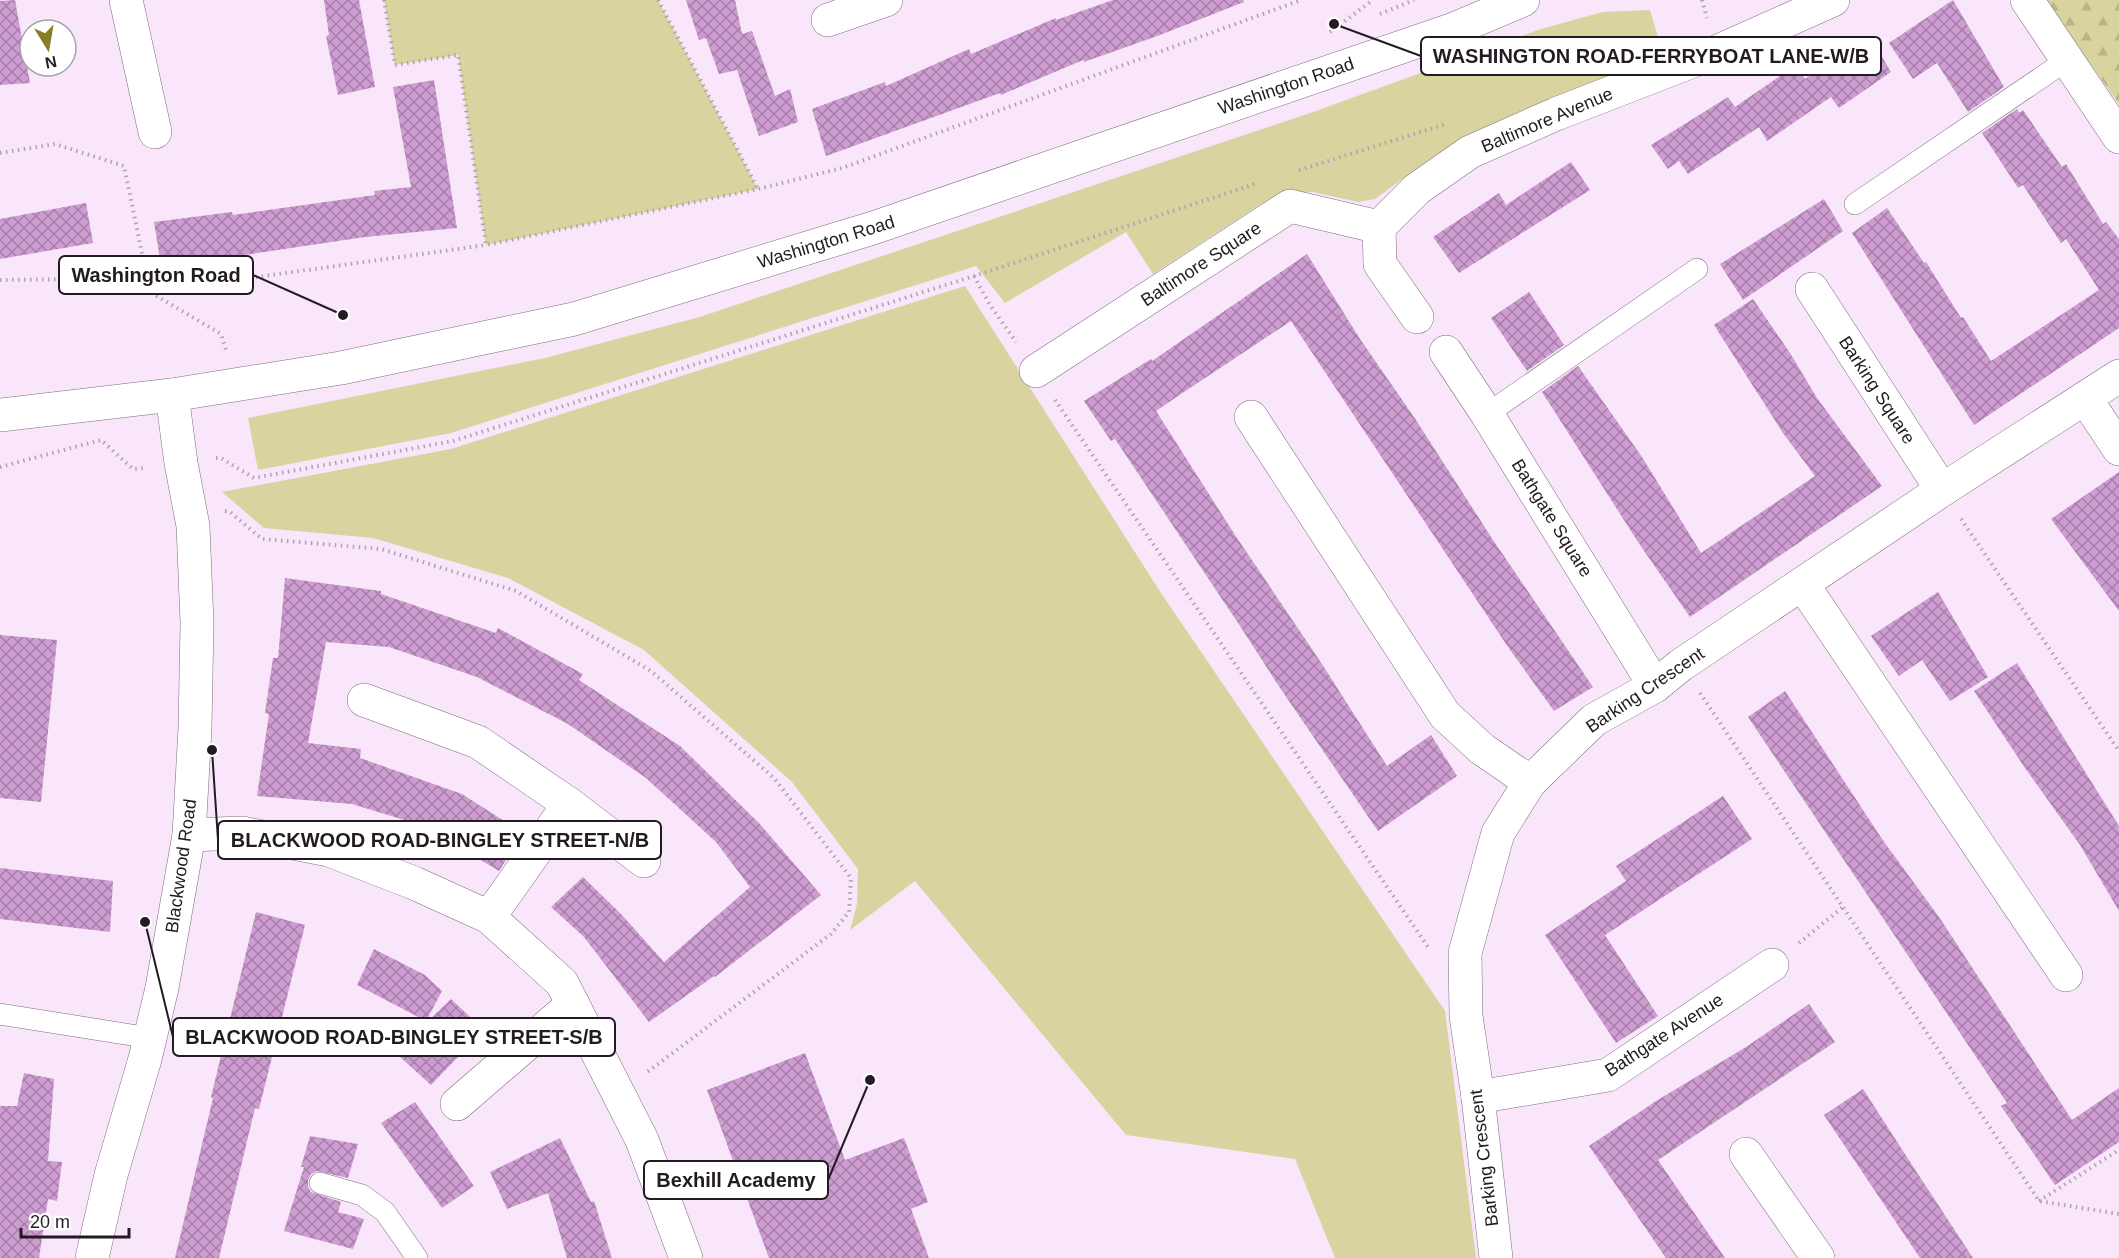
<svg xmlns="http://www.w3.org/2000/svg" width="2119" height="1258" viewBox="0 0 2119 1258" font-family="Arial,sans-serif">
<style>
.grass{fill:#d8d39f}
.forest{fill:url(#forest-firs)}
.building{fill:url(#building-cross-hatch)}
.lines{fill:none;stroke-linecap:round;stroke-linejoin:round}
.service-casing{stroke:#7d6d7f;stroke-width:22}
.minor-casing{stroke:#7d6d7f;stroke-width:34}
.tertiary-casing{stroke:#7d6d7f;stroke-width:34}
.path{stroke:#b0a1b1;stroke-width:4;stroke-dasharray:1.5 4.5;stroke-linecap:butt}
.service{stroke:#fff;stroke-width:21}
.minor{stroke:#fff;stroke-width:33}
.tertiary{stroke:#fff;stroke-width:33}
.labels{text-anchor:middle;stroke-width:6;stroke-linejoin:round;paint-order:stroke}
.street-label{font-size:18px;fill:#221b22;stroke:#fff}
.leader{fill:none;stroke:#221b22;stroke-width:2}
.callout-dot{fill:#221b22;stroke:#fff;stroke-width:2}
.callout{fill:#fff;stroke:#221b22;stroke-width:2}
.callout-label{font-size:20px;text-anchor:middle;font-weight:bold;fill:#221b22}
</style>
<defs>
<pattern id="forest-firs" width="22" height="20" patternUnits="userSpaceOnUse" patternTransform="scale(1.5)"><rect width="22" height="20" fill="#d8d39f"/><path d="M5 1l3.5 6h-7zM16 11l3.5 6h-7z" fill="#b9b589"/></pattern>
<pattern id="building-cross-hatch" width="8" height="8" patternUnits="userSpaceOnUse" patternTransform="scale(1.5)"><rect width="8" height="8" fill="#cd9cd1"/><path d="M0 0l8 8M0 8l8-8" fill="none" stroke="#a67ea9"/></pattern>
</defs>
<rect width="100%" height="100%" fill="#f9e6fa"/>
<g class="grass">
<path d="M 384,0 L 658,0 L 758,189 L 486,245 L 458,55 L 395,65 Z"/>
<path d="M 1650,10 L 1663,54 L 1544,102 L 1489,127 L 1434,156 L 1375,199 L 1358,202 L 1313,192 L 1284,194 L 1258,206 L 1153,274 L 1126,232 L 1005,303 L 976,266 L 451,433 L 258,470 L 248,418 L 545,358 L 700,317 L 1316,111 L 1541,29 L 1603,12 Z"/>
<path d="M 965,286 L 1161,593 L 1445,1011 L 1476,1258 L 1335,1258 L 1295,1159 L 1126,1135 L 915,881 L 850,930 L 857,904 L 858,869 L 792,782 L 644,650 L 508,578 L 373,538 L 264,528 L 222,492 L 451,449 Z"/>
</g>
<path class="forest" d="M 2045,0 L 2119,0 L 2119,104 Z"/>
<g class="building">
<path d="M 15,0 L 30,83 L 0,85 L 0,1 Z"/>
<path d="M 324,0 L 359,0 L 375,87 L 338,95 L 326,36 L 329,35 Z"/>
<path d="M 686,0 L 735,0 L 742,34 L 752,31 L 775,96 L 790,89 L 798,122 L 759,136 L 737,70 L 719,74 L 706,38 L 699,40 Z"/>
<path d="M 1113,0 L 1243,0 L 1244,2 L 1160,35 L 1084,62 L 1083,60 L 1001,95 L 1000,93 L 826,156 L 812,109 L 885,82 L 886,86 L 969,49 L 971,54 L 1056,18 L 1056,20 Z"/>
<path d="M 1953,0 L 2004,87 L 1968,112 L 1937,63 L 1913,79 L 1889,43 Z"/>
<path d="M 1870,36 L 1891,72 L 1839,108 L 1831,97 L 1767,141 L 1759,127 L 1688,174 L 1679,161 L 1668,169 L 1651,145 L 1728,97 L 1735,107 L 1796,65 L 1805,79 Z"/>
<path d="M 434,80 L 457,228 L 365,237 L 238,256 L 239,259 L 162,271 L 154,222 L 232,212 L 233,215 L 375,195 L 374,191 L 411,187 L 393,87 Z"/>
<path d="M 2017,109 L 2019,113 L 2023,110 L 2062,167 L 2066,164 L 2103,224 L 2106,222 L 2119,239 L 2119,328 L 1974,425 L 1852,233 L 1887,208 L 1924,263 L 1926,262 L 1961,318 L 1963,317 L 1991,361 L 2099,290 L 2066,239 L 2061,243 L 2023,185 L 2018,188 L 1982,133 Z"/>
<path d="M 1571,162 L 1590,190 L 1459,273 L 1433,237 L 1499,193 L 1506,205 Z"/>
<path d="M 1824,199 L 1843,231 L 1743,300 L 1720,264 Z"/>
<path d="M 86,203 L 93,243 L 0,259 L 0,219 Z"/>
<path d="M 1307,254 L 1360,339 L 1414,417 L 1493,540 L 1593,687 L 1554,711 L 1508,647 L 1291,321 L 1175,398 L 1156,411 L 1235,535 L 1320,661 L 1387,766 L 1431,735 L 1457,776 L 1378,831 L 1280,688 L 1240,626 L 1115,439 L 1111,441 L 1084,401 L 1151,359 L 1152,361 Z"/>
<path d="M 1529,292 L 1564,345 L 1527,371 L 1491,318 Z"/>
<path d="M 1753,299 L 1790,353 L 1817,398 L 1882,486 L 1690,617 L 1640,545 L 1542,392 L 1578,366 L 1642,457 L 1701,553 L 1815,476 L 1783,433 L 1714,325 Z"/>
<path d="M 2119,472 L 2119,611 L 2051,519 Z"/>
<path d="M 285,578 L 381,591 L 381,594 L 496,633 L 498,628 L 583,674 L 579,680 L 680,746 L 759,823 L 821,895 L 715,977 L 714,976 L 649,1022 L 584,937 L 551,907 L 583,877 L 621,914 L 664,962 L 750,887 L 716,842 L 646,778 L 568,724 L 477,677 L 389,647 L 326,642 L 308,743 L 361,749 L 360,758 L 462,794 L 523,833 L 499,871 L 424,826 L 352,804 L 257,796 L 269,714 L 265,713 L 273,658 L 278,658 Z"/>
<path d="M 1938,592 L 1988,677 L 1950,701 L 1922,660 L 1899,676 L 1871,636 Z"/>
<path d="M 0,635 L 57,640 L 41,802 L 0,798 Z"/>
<path d="M 2017,663 L 2119,826 L 2119,911 L 2080,845 L 2025,768 L 1974,691 Z"/>
<path d="M 1785,691 L 1882,839 L 1939,917 L 2072,1120 L 2119,1088 L 2119,1142 L 2055,1185 L 2001,1106 L 2007,1103 L 1748,717 Z"/>
<path d="M 1723,796 L 1752,839 L 1605,935 L 1658,1016 L 1616,1043 L 1545,935 L 1626,881 L 1616,866 Z"/>
<path d="M 0,868 L 113,881 L 110,932 L 0,919 Z"/>
<path d="M 256,912 L 305,925 L 259,1109 L 255,1108 L 219,1258 L 175,1258 L 213,1098 L 211,1097 Z"/>
<path d="M 374,949 L 425,975 L 442,991 L 426,1021 L 357,985 Z"/>
<path d="M 451,999 L 484,1030 L 431,1085 L 399,1056 L 430,1023 L 427,1022 Z"/>
<path d="M 1809,1004 L 1835,1042 L 1658,1160 L 1725,1258 L 1666,1258 L 1589,1146 L 1656,1101 L 1746,1047 Z"/>
<path d="M 805,1053 L 845,1160 L 904,1138 L 928,1202 L 911,1209 L 929,1258 L 769,1258 L 707,1090 Z"/>
<path d="M 24,1073 L 54,1079 L 48,1161 L 62,1162 L 57,1201 L 48,1199 L 39,1258 L 0,1258 L 0,1106 L 17,1106 Z"/>
<path d="M 1863,1089 L 1914,1168 L 1973,1258 L 1920,1258 L 1824,1115 Z"/>
<path d="M 415,1102 L 474,1186 L 442,1208 L 381,1123 Z"/>
<path d="M 310,1136 L 358,1144 L 348,1178 L 317,1171 L 311,1174 L 308,1180 L 308,1187 L 311,1192 L 341,1202 L 338,1212 L 364,1219 L 353,1249 L 284,1231 L 304,1167 L 301,1167 Z"/>
<path d="M 560,1138 L 591,1202 L 594,1201 L 612,1258 L 567,1258 L 548,1193 L 507,1209 L 490,1172 Z"/>
</g>
<g class="lines">
<g class="service-casing">
<g id="service">
<path d="M 1855,204 L 2067,60"/>
<path d="M 1487,414 L 1697,269"/>
<path d="M 0,1014 L 150,1038"/>
<path d="M 320,1183 L 362,1195 L 385,1212 L 417,1258"/>
</g>
</g>
<g class="minor-casing">
<g id="minor">
<path d="M 126,0 L 155,132"/>
<path d="M 2027,0 L 2119,137"/>
<path d="M 828,20 L 886,0"/>
<path d="M 1379,227 L 1417,189 L 1470,152 L 1556,114 L 1716,52 L 1833,0"/>
<path d="M 1379,227 L 1380,264 L 1417,317"/>
<path d="M 1812,289 L 1942,490"/>
<path d="M 1446,352 L 1487,414 L 1655,686"/>
<path d="M 1036,371 L 1290,206 L 1379,227"/>
<path d="M 2085,398 L 2119,449"/>
<path d="M 1251,417 L 1445,715 L 1482,749 L 1530,782"/>
<path d="M 1803,585 L 2066,975"/>
<path d="M 364,700 L 478,742 L 569,804 L 644,861"/>
<path d="M 189,835 L 242,833 L 329,850 L 414,883 L 489,917 L 562,983 L 642,1140 L 686,1258"/>
<path d="M 489,917 L 569,804"/>
<path d="M 1478,1097 L 1608,1075 L 1772,965"/>
<path d="M 457,1104 L 573,1004"/>
<path d="M 1746,1154 L 1818,1258"/>
<path d="M 1496,1258 L 1478,1097 L 1466,1016 L 1465,953 L 1498,833 L 1530,782 L 1594,720 L 1655,686 L 1681,665 L 1942,490 L 2119,376"/>
</g>
</g>
<g class="tertiary-casing">
<g id="tertiary">
<path d="M 0,415 L 172,395 L 341,368 L 574,319 L 873,228 L 1454,29 L 1523,0"/>
<path d="M 92,1258 L 111,1175 L 145,1059 L 162,988 L 189,835 L 195,728 L 197,623 L 193,526 L 181,463 L 172,395"/>
</g>
</g>
<g class="path">
<path d="M 384,0 L 395,65 L 458,55 L 486,245 L 758,189 L 842,168 L 1301,0"/>
<path d="M 658,0 L 758,189"/>
<path d="M 1702,0 L 1707,18"/>
<path d="M 1380,14 L 1414,0"/>
<path d="M 1330,32 L 1373,0"/>
<path d="M 0,153 L 55,144 L 124,166 L 150,292 L 221,334 L 227,353"/>
<path d="M 1299,170 L 1446,124"/>
<path d="M 974,276 L 990,305 L 1016,342"/>
<path d="M 0,280 L 83,279 L 150,292 L 486,245"/>
<path d="M 1055,400 L 1430,950"/>
<path d="M 216,458 L 221,458 L 254,478 L 453,441 L 974,276 L 1255,184"/>
<path d="M 0,467 L 101,440 L 133,469 L 146,468"/>
<path d="M 225,511 L 230,512 L 262,539 L 381,549 L 516,591 L 651,671 L 774,778 L 851,878 L 849,912 L 831,934 L 646,1073"/>
<path d="M 1961,519 L 2119,751"/>
<path d="M 1700,693 L 2039,1201 L 2119,1214"/>
<path d="M 1799,943 L 1843,907"/>
<path d="M 2039,1201 L 2119,1150"/>
</g>
<use href="#service" class="service"/>
<use href="#minor" class="minor"/>
<use href="#tertiary" class="tertiary"/>
</g>
<g class="labels">
<g class="street-label">
<text transform="translate(1286 86) rotate(-19)" y="6">Washington Road</text>
<text transform="translate(1547 120) rotate(-23)" y="6">Baltimore Avenue</text>
<text transform="translate(826 242) rotate(-17)" y="6">Washington Road</text>
<text transform="translate(1201 264) rotate(-33)" y="6">Baltimore Square</text>
<text transform="translate(1877 390) rotate(57)" y="6">Barking Square</text>
<text transform="translate(1552 518) rotate(58)" y="6">Bathgate Square</text>
<text transform="translate(1645 690) rotate(-34)" y="6">Barking Crescent</text>
<text transform="translate(181 866) rotate(-82)" y="6">Blackwood Road</text>
<text transform="translate(1664 1035) rotate(-33)" y="6">Bathgate Avenue</text>
<text transform="translate(1484 1158) rotate(-97)" y="6">Barking Crescent</text>
</g>
</g>
<path class="leader" d="M1334 24L1421 56M343 315L253 275M212 750L218 840M145 922L173 1037M870 1080L828 1180"/>
<g class="callout-dot">
<circle cx="1334" cy="24" r="6"/>
<circle cx="343" cy="315" r="6"/>
<circle cx="212" cy="750" r="6"/>
<circle cx="145" cy="922" r="6"/>
<circle cx="870" cy="1080" r="6"/>
</g>
<g class="callout">
<rect x="1421" y="37" width="460" height="38" rx="6"/>
<rect x="59" y="256" width="194" height="38" rx="6"/>
<rect x="218" y="821" width="443" height="38" rx="6"/>
<rect x="173" y="1018" width="442" height="38" rx="6"/>
<rect x="644" y="1161" width="184" height="38" rx="6"/>
</g>
<g class="callout-label">
<text x="1651" y="63">WASHINGTON ROAD-FERRYBOAT LANE-W/B</text>
<text x="156" y="282">Washington Road</text>
<text x="440" y="847">BLACKWOOD ROAD-BINGLEY STREET-N/B</text>
<text x="394" y="1044">BLACKWOOD ROAD-BINGLEY STREET-S/B</text>
<text x="736" y="1187">Bexhill Academy</text>
</g>
<g transform="translate(48 48) rotate(169)"><circle r="28" fill="#ffffff" stroke="#a7a4a7" stroke-width="1.5"/>
<path d="M0-4.5L10 22L0 15L-10 22Z" fill="#877e25"/>
<text y="-9" font-size="16" font-weight="bold" text-anchor="middle" fill="#221b22">N</text>
</g>
<path d="M21 1228v9h108v-9" fill="none" stroke="#221b22" stroke-width="3"/>
<text x="30" y="1228" font-size="18" fill="#221b22" stroke="#ffffff" stroke-width="4.5" paint-order="stroke">20 m</text>
</svg>
